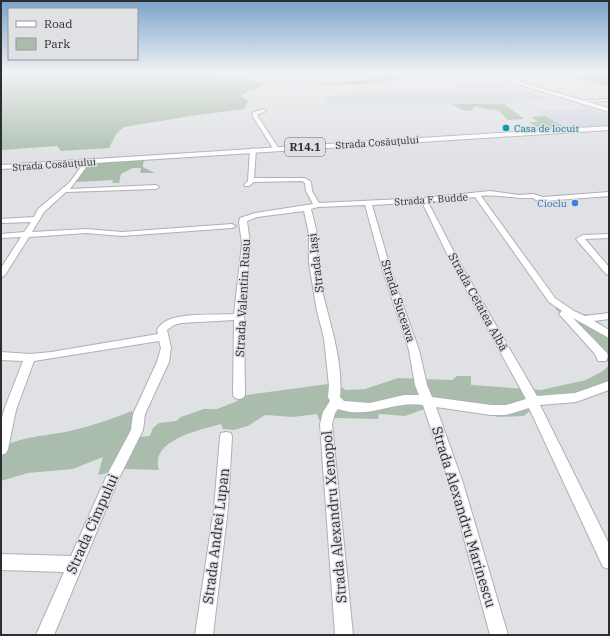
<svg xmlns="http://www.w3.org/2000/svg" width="610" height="636" viewBox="0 0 610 636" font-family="'IBM Plex Serif',serif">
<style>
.built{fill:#d0d6e0}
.green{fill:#aabdad}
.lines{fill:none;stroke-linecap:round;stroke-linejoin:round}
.minor-casing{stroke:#aeb0b4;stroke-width:2}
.major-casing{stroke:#aeb0b4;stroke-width:2}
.minor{fill:#fff;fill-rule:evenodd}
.major{fill:#fff;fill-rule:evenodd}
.culture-dot{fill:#0f9aa8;stroke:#dfe1e5;stroke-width:1.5}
.shop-dot{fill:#3f7fe0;stroke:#dfe1e5;stroke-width:1.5}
.labels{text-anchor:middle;stroke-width:3;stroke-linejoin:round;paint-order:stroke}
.far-culture-label{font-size:10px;fill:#0d838f;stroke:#dfe1e5;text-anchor:start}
.far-street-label{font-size:10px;fill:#2d2e2f;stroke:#dfe1e5}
.far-shop-label{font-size:10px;fill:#366cbe;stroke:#dfe1e5;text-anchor:end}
.shield{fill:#dfe1e5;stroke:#626466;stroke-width:1}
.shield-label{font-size:11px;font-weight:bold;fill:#2d2e2f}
.street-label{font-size:12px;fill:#2d2e2f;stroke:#dfe1e5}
.near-street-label{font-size:14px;fill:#2d2e2f;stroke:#dfe1e5}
</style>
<rect width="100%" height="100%" fill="#dfe1e5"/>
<g class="built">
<path d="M 206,72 L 395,72 L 372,79 L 330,82 L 301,90 L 263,86 L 271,84 Z"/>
<path d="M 499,84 L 551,98 L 514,104 L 328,104 L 325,96 Z"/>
<path d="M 590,109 L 609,115 L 609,125 L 564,128 L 536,111 Z"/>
</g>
<g class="green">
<path d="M 1,72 L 199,72 L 267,83 L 258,86 L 261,88 L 248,91 L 241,96 L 248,101 L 245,109 L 190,116 L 124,127 L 116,134 L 109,148 L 61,151 L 57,146 L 1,150 Z"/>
<path d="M 395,72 L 422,72 L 381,83 L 347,85 L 343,82 L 342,83 L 343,85 L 336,84 L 324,86 L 322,84 L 336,82 L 374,79 Z"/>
<path d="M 560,72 L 609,72 L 609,87 L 581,80 L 575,75 Z"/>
<path d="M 451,104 L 504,104 L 524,119 L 507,120 C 505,118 504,115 501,113 C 493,107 484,111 476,106 L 473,107 L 473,110 L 465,111 Z"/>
<path d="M 545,116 L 564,127 L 564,128 L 540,129 L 529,122 L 538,122 L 531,117 Z"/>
<path d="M 146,159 L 143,163 L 143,167 L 155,173 L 140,173 L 141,168 L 133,168 L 121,174 L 119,183 L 112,183 L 113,180 L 77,182 L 76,181 L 86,167 L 95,163 Z"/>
<path d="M 566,307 L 575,313 L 591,315 L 602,325 L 609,330 L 609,363 L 555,308 Z"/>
<path d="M 609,365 L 609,391 C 598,392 587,398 576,401 C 558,405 539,401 524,416 L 499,417 L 436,405 L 405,416 L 379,414 L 378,419 L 336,418 L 319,420 L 317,414 L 293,417 L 265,415 L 248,426 L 234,430 L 223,429 L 221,424 C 200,430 149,440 159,470 L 126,469 L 98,475 L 103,457 L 73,469 L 28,473 L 1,481 L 1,448 C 21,436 47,436 70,431 C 91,426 112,419 132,411 L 139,437 L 150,436 L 153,428 L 159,423 L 176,421 L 181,417 L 204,409 L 217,409 L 235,402 L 247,395 L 328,384 L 339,386 L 346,390 L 365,389 L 398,378 L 452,380 L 457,376 L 471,376 L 471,385 L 541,390 L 586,380 L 603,371 Z"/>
</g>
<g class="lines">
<g class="minor-casing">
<g id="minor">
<path d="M 512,72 L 520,72 L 543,77 L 512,82 L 511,80 L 534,77 Z"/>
<path d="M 609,99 L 609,101 L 581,102 L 579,101 Z"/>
<path d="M 264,109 L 266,111 L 257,115 L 279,149 L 278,150 L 274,150 L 253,117 L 252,113 Z"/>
<path d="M 253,148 L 256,150 L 254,178 L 305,178 L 311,182 L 312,191 L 319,203 L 424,198 L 490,191 L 518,195 L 533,194 L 543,197 L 609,192 L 609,196 L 545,201 L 536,200 L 533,198 C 515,199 498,194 481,196 L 555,298 L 574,311 L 585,316 L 609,313 L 609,319 L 594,321 L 609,330 L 609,338 L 573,318 L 607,353 L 608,356 L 606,361 L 598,361 L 595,354 L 561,316 L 559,314 L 562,311 L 549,302 L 475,197 L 428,202 L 457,258 L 537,396 L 575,393 L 609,381 L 609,390 L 576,402 L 540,405 L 609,544 L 609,569 L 603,567 L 529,408 L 506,415 L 491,415 L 436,407 L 463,483 L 508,635 L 490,635 L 449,483 L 423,405 C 394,400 369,420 338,409 L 335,413 L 332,424 L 353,635 L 335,635 L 320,424 L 323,412 L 330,401 L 328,397 L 329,386 L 324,338 L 317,311 L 309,263 L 309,234 L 304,211 L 257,217 L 247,221 L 250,244 L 244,317 L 245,395 L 243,398 L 239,399 L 235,398 L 233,395 L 234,320 L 181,323 L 174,325 L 167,330 L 171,348 L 169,362 L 145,414 L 143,430 L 118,480 L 54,635 L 36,635 L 64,572 L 1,570 L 1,554 L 71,556 L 107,475 L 131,430 L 133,414 L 157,362 L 161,348 L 159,341 L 34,361 L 16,410 L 8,449 L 6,453 L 1,455 L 1,422 L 4,410 L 23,361 L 1,360 L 1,352 L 30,354 L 51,352 L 158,334 L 157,330 C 160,325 163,322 168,320 C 184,313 217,315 234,314 L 242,244 L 239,222 L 240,218 L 255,213 L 313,204 L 306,191 L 305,183 L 302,181 L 254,182 L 249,186 L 245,186 L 244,185 L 248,181 L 250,150 ZM 422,202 L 449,258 L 526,399 L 506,405 L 491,405 L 432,397 L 427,385 L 419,350 L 392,274 L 372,205 ZM 365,205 L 384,274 L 409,350 L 415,385 L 419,395 L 404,395 L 370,403 L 344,401 L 340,397 C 344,352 323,308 317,264 C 316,254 318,243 317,233 C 315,225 313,217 311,209 L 318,207 Z"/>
<path d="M 87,160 L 90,162 L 70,189 L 156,185 L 159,187 L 156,189 L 66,192 L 44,212 L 32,232 L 86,229 L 122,232 L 232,224 L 236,226 L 232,228 L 122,236 L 86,233 L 29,237 L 5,275 L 1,278 L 1,268 L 21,237 L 1,238 L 1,234 L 24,232 L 31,222 L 1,223 L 1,219 L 34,217 L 38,209 L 70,182 L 85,161 Z"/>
<path d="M 609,234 L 609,238 L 585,239 L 609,267 L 609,275 L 606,274 L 576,239 L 583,235 Z"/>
<path d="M 226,432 L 231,433 L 232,437 L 228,508 L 213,635 L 195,635 L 214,508 L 220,437 L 221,433 Z"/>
</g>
</g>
<g class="major-casing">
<g id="major">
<path d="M 479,72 L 486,72 L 609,108 L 609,112 Z"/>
<path d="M 609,126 L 609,130 L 1,169 L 1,165 Z"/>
</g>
</g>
<use href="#minor" class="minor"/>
<use href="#major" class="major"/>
</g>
<linearGradient id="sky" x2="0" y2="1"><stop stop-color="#7ba2cc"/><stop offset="0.45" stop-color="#f1f2f3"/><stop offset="1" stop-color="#f1f2f3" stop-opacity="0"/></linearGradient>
<rect width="610" height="161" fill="url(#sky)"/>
<circle class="culture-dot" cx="506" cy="128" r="4"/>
<circle class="shop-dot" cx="575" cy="203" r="4"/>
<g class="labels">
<g class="far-culture-label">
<text x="514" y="132">Casa de locuit</text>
</g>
<g class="far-street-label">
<text transform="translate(377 142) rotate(-4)" y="4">Strada Cosăuțului</text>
<text transform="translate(54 164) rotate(-4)" y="4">Strada Cosăuțului</text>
<text transform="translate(431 199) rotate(-4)" y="4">Strada F. Budde</text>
</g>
<g class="far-shop-label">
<text x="567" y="207">Cioclu</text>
</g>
<rect class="shield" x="285" y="138" width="40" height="18" rx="3"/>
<g class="shield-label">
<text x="305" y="151">R14.1</text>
</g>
<g class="street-label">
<text transform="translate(316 263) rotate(-97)" y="4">Strada Iași</text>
<text transform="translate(243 298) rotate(-87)" y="4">Strada Valentin Rusu</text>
<text transform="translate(398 301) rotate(72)" y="4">Strada Suceava</text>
<text transform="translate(478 302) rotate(61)" y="4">Strada Cetatea Albă</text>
</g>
<g class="near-street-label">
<text transform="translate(334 517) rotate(-95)" y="5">Strada Alexandru Xenopol</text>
<text transform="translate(464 517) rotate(73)" y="5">Strada Alexandru Marinescu</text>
<text transform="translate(92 524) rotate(-66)" y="5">Strada Cîmpului</text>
<text transform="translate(216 536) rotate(-83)" y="5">Strada Andrei Lupan</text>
</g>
</g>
<rect width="610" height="636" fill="none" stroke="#2d2e2f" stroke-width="4"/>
<rect x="8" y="8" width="130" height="52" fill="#dfe1e5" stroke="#98999c"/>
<rect x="16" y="21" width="20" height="6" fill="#ffffff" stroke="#98999c"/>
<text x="44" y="28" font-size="12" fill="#2d2e2f">Road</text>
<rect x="16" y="38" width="20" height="12" fill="#aabdad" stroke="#98999c"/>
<text x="44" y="48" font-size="12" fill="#2d2e2f">Park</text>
</svg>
